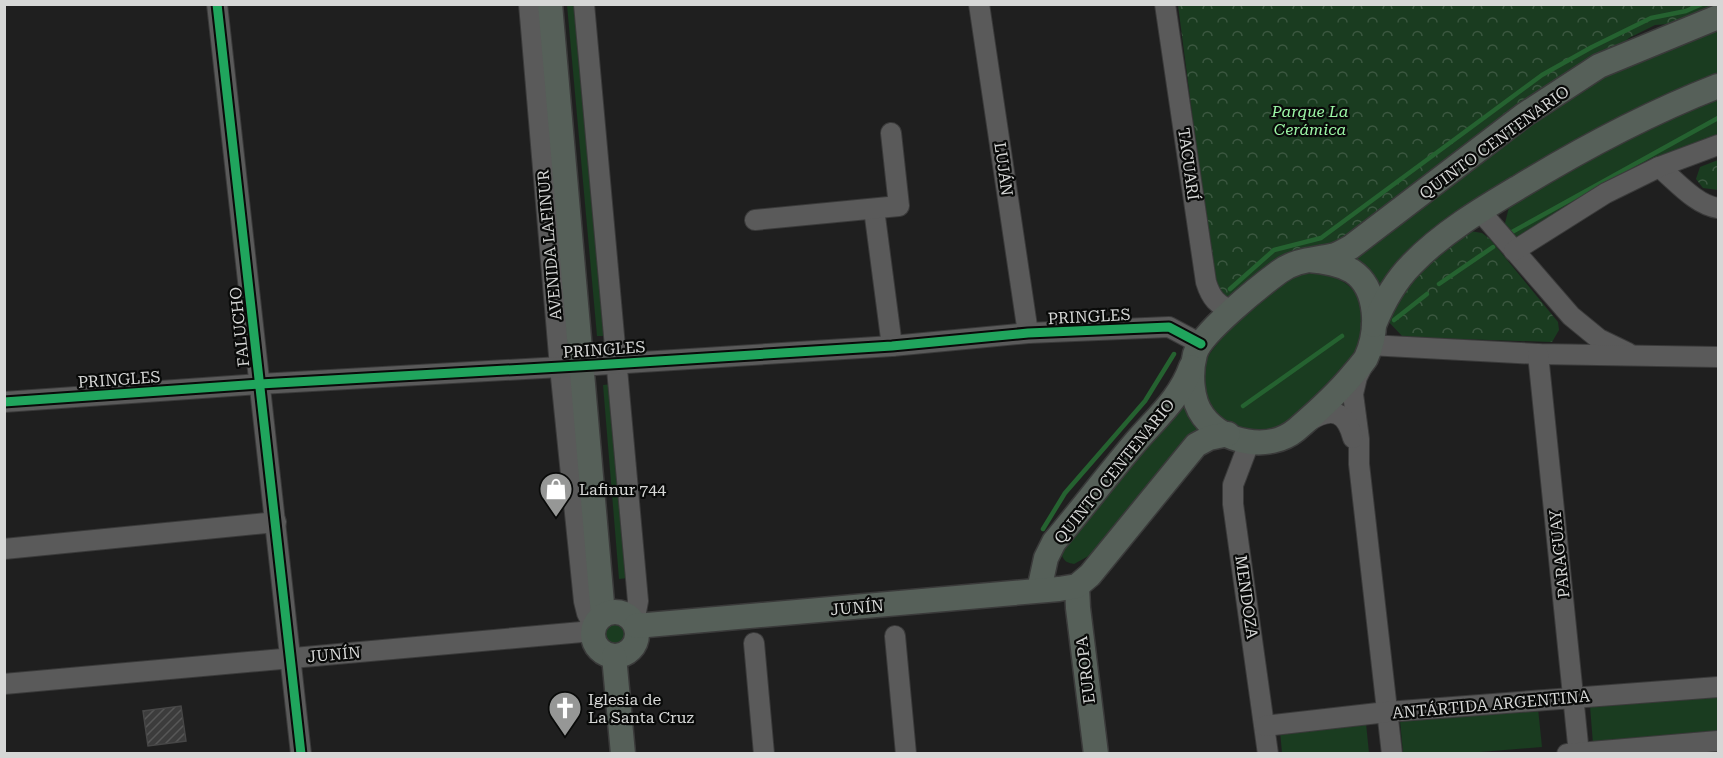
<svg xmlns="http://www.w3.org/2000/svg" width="1723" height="758" viewBox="0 0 1723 758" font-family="'Roboto Serif',serif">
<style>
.grass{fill:#1a3c20}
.park{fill:url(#park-crowns)}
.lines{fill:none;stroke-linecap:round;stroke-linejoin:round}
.stream{stroke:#256230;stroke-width:4.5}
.building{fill:url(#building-hatch);stroke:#474747;stroke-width:1.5}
.minor-casing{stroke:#3a3a3a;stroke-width:22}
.major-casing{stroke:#3a3a3a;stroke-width:27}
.minor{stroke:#5a5a5a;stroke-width:20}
.major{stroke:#566059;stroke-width:24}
.cycleway-casing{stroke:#090a09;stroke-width:13}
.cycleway{stroke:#20a55d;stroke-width:9}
.labels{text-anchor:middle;stroke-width:4.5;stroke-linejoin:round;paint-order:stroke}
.park-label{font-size:16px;font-style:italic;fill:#9bf5a5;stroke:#090a09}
.street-label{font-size:16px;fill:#d6d7d6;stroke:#090a09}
.poi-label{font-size:16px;fill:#d6d7d6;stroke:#090a09;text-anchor:start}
</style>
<defs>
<pattern id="park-crowns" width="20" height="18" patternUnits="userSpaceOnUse" patternTransform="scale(1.5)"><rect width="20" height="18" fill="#1a3c20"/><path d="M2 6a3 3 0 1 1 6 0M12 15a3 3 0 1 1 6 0" fill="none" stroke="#3b5740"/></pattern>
<pattern id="building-hatch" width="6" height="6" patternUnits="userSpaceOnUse" patternTransform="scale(1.5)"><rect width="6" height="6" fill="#3c3c3c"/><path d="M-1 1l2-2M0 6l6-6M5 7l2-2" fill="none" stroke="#575757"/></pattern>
</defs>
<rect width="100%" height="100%" fill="#1f1f1f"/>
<g class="grass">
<path d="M 567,5 L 576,5 L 606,336 L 597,336 Z"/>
<path d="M 1718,24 L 1718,78 L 1628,116 L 1380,290 L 1350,259 L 1589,81 Z"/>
<path d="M 1718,94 L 1718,134 L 1674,152 L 1517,239 L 1504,227 L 1509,207 L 1522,192 Z"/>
<path d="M 1310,273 C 1341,275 1364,288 1362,322 C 1362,329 1363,338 1360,345 C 1349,368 1293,426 1268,430 C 1229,436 1189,399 1207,359 C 1217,337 1271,290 1293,278 C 1298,275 1305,274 1310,273 Z"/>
<path d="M 612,384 L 628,578 L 619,579 L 603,385 Z"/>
<path d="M 1185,398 L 1201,430 L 1105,547 L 1074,564 C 1068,563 1065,562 1062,556 L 1064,551 L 1083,521 Z"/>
<path d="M 612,620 L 621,621 L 626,627 L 626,642 L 619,648 C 604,645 601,631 612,620 Z"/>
<path d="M 1718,694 L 1718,732 L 1593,744 L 1590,706 Z"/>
<path d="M 1538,708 L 1542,747 L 1468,753 L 1403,753 L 1400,721 Z"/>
<path d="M 1366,723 L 1369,753 L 1282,753 L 1280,731 Z"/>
</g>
<g class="park">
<path d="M 1718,4 L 1718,9 L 1682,23 L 1655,25 L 1629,38 L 1611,53 L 1349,239 L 1231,296 L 1226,298 L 1215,290 L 1178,5 Z"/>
<path d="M 1718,160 L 1718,190 L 1703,188 L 1696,179 L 1700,167 Z"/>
<path d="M 1470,231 L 1482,233 L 1490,239 L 1558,322 L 1559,330 L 1552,342 L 1403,337 L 1387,320 L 1407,280 L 1423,262 Z"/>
</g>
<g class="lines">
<g class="stream">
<path d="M 1512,232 L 1718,118"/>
<path d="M 1439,284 L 1493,247"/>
<path d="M 1230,289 L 1274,250 L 1321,238 L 1542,75 L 1592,47 L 1651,18 L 1686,11 L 1702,4"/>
<path d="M 1394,320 L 1427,294"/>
<path d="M 1243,406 L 1342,336"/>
<path d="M 1043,529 L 1065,493 L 1145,401 L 1174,354"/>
</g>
</g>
<path class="building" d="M 181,706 L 186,741 L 148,746 L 143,711 Z"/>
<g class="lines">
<g class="minor-casing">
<g id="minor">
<path d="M 217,4 L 301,754"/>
<path d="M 529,4 L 560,367 L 584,601 L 587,613 L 594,627"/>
<path d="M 584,4 L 638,601 L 634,623"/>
<path d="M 979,4 L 1028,333"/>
<path d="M 1165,4 L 1206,282 C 1211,298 1217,305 1233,311"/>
<path d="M 1659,167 C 1676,181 1696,205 1718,208"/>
<path d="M 874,209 L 892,346"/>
<path d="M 1480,211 L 1571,316 L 1599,339 L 1628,353"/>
<path d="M 755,220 L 899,206 L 891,133"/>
<path d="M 1514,251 L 1606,193 L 1659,167 L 1718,145"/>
<path d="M 1369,345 L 1538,354 L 1718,357"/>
<path d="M 1538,354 L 1579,754"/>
<path d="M 1362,367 L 1357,377 L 1353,394 L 1359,439 L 1359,464 L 1392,754"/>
<path d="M 4,402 L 260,384 L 595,365 L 892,346 L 1028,333 L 1169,327 L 1201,344"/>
<path d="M 1309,421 C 1333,406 1346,412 1353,438"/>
<path d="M 1249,443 L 1233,485 L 1233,504 L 1268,754"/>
<path d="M 4,549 L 276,522"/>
<path d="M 895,636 L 906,754"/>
<path d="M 754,643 L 764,754"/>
<path d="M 4,684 L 593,631"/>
<path d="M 1265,726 L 1387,712 L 1718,687"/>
<path d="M 1567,754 L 1718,741"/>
</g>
</g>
<g class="major-casing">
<g id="major">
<path d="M 550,4 L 603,615"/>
<path d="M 1308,260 C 1323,261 1338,263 1352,271 C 1379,289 1378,332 1366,358 C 1363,363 1358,368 1354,373 C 1337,394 1317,412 1296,430 C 1269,452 1223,443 1203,416 C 1191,400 1190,373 1195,354 C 1201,333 1260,286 1279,272 C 1295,260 1312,260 1331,256 C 1338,255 1345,250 1351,247 L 1524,115 L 1599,66 L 1718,17"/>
<path d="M 1374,325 C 1383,303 1395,281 1412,264 C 1443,232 1482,209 1519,187 C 1583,148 1649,113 1718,86"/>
<path d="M 1077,586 L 1078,608 L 1096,754"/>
<path d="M 1039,590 L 1046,558 L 1054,542 C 1081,510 1106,477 1133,445 C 1154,420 1180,399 1191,367"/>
<circle cx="615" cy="634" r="22"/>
<path d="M 636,626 L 1059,589 L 1077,586 L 1090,575 L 1196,445 L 1209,438 L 1228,434"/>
<path d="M 614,656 L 623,754"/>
</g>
</g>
<use href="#minor" class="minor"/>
<use href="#major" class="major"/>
<g class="cycleway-casing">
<g id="cycleway">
<path d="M 217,4 L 301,754"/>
<path d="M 4,402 L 260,384 L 595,365 L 892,346 L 1028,333 L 1169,327 L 1201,344"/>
</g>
</g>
<use href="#cycleway" class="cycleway"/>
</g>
<defs>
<g id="shop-pin" transform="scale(1.725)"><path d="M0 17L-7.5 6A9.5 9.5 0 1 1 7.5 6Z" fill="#969796" stroke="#090a09"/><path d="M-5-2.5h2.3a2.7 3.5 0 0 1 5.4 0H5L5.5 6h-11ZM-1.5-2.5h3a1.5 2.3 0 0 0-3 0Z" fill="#fff"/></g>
<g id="church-pin" transform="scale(1.725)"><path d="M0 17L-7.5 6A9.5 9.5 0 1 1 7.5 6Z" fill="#969796" stroke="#090a09"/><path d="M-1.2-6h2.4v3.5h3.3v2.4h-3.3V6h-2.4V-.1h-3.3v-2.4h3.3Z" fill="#fff"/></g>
</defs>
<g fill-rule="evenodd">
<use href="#shop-pin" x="556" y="489"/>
<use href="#church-pin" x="565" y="708"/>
</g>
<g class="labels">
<g class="park-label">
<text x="1310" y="117">Parque La<tspan x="1310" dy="18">Cerámica</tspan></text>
</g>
<g class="street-label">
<text transform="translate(1494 142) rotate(-36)" y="6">QUINTO CENTENARIO</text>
<text transform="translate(1189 164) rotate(82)" y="6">TACUARÍ</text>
<text transform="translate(1004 169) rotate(82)" y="6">LUJÁN</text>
<text transform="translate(549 245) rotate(-95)" y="6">AVENIDA LAFINUR</text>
<text transform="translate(1089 316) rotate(-3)" y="6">PRINGLES</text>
<text transform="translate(239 327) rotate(-96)" y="6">FALUCHO</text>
<text transform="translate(604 349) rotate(-4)" y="6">PRINGLES</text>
<text transform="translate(119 379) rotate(-4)" y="6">PRINGLES</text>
<text transform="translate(1114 471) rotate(-51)" y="6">QUINTO CENTENARIO</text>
<text transform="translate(1559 554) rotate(-96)" y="6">PARAGUAY</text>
<text transform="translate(1247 597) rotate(82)" y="6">MENDOZA</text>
<text transform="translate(857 607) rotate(-5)" y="6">JUNÍN</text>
<text transform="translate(334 654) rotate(-5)" y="6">JUNÍN</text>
<text transform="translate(1085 670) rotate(-97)" y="6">EUROPA</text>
<text transform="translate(1491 704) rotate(-5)" y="6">ANTÁRTIDA ARGENTINA</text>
</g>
<g class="poi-label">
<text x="579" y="495">Lafinur 744</text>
<text x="588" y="705">Iglesia de<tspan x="588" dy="18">La Santa Cruz</tspan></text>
</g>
</g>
<rect width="1723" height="758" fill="none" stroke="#d6d7d6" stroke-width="12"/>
</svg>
